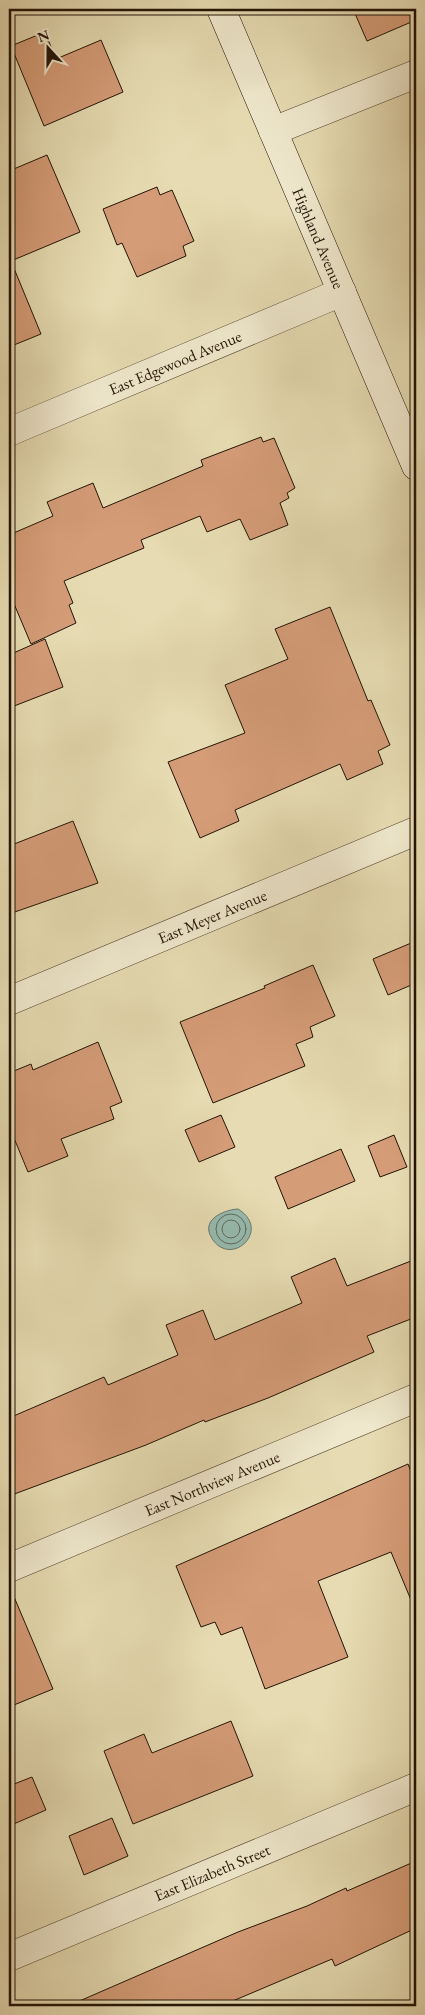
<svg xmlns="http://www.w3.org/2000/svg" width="425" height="2015" viewBox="0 0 425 2015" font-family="'EB Garamond',serif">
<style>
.water{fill:#96bbb0;stroke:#68786c}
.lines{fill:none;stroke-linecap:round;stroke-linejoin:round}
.shore{stroke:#5c675b;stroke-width:1}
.building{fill:#d49c77;stroke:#231306}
.street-casing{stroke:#544531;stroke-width:29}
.secondary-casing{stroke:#231306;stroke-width:29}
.street{stroke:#efe8cd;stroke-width:28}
.secondary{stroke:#efe8cd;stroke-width:28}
.labels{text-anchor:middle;stroke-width:4;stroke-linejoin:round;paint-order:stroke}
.street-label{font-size:16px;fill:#231306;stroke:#efe8cd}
</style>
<rect width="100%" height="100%" fill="#e6dbb2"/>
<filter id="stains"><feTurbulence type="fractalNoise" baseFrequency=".004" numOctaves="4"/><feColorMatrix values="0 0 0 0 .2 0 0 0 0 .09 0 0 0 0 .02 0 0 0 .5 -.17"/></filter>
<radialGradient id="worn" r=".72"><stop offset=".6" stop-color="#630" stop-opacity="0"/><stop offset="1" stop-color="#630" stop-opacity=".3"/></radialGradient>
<path class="water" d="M 238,1209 C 272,1230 232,1267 213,1240 C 199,1221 222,1210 238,1209 Z"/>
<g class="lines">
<g class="shore">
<circle cx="231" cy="1229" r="15"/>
<circle cx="231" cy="1229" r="9"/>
</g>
</g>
<g class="building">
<path d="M 353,9 L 416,9 L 416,20 L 367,41 Z"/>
<path d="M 45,32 L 56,59 L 101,40 L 123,92 L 44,126 L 11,46 Z"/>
<path d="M 47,155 L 80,232 L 11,261 L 41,334 L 9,347 L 9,171 Z"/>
<path d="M 157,187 L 160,195 L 172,190 L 194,241 L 183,246 L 186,256 L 137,277 L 122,243 L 117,245 L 103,209 Z"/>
<path d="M 261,437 L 263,442 L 274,438 L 295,488 L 287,493 L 289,498 L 280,503 L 288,525 L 250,540 L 240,519 L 207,532 L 200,516 L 141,540 L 144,548 L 64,581 L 73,603 L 69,605 L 76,623 L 31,644 L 9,592 L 9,535 L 53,516 L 47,502 L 93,483 L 103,508 L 203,466 L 201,460 Z"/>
<path d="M 330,607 L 368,701 L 371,700 L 390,745 L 378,751 L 383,764 L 347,780 L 340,764 L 235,810 L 239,821 L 200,838 L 168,762 L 245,733 L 225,685 L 288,659 L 275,629 Z"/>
<path d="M 45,639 L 63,687 L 9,708 L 9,655 Z"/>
<path d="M 73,821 L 98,883 L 9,914 L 9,846 Z"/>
<path d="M 416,941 L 416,983 L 388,995 L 373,959 Z"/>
<path d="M 313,965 L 335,1016 L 310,1027 L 313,1037 L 296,1044 L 305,1066 L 213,1103 L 180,1022 L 265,988 L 264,986 Z"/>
<path d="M 98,1042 L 122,1102 L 110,1107 L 114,1119 L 61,1139 L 68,1156 L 28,1172 L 9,1126 L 9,1073 L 31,1064 L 33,1070 Z"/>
<path d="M 221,1115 L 235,1147 L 199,1162 L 185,1130 Z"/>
<path d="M 394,1135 L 407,1167 L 380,1177 L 368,1146 Z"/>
<path d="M 341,1149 L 355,1181 L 288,1209 L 275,1177 Z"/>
<path d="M 335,1258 L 347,1286 L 416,1259 L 416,1317 L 367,1336 L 374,1352 L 268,1398 L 205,1422 L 204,1420 L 146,1445 L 9,1496 L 9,1418 L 104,1377 L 108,1385 L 178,1355 L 166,1325 L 203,1310 L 215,1340 L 302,1303 L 291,1277 Z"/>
<path d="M 408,1464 L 416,1484 L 416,1612 L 391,1552 L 318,1581 L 348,1657 L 265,1689 L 242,1627 L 221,1635 L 215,1622 L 201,1627 L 176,1566 Z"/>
<path d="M 9,1585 L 53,1689 L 9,1707 Z"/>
<path d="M 231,1721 L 253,1776 L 133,1824 L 104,1751 L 144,1734 L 152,1753 Z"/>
<path d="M 32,1777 L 46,1810 L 9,1826 L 9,1786 Z"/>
<path d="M 112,1818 L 128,1856 L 84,1875 L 69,1836 Z"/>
<path d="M 416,1861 L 416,1928 L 335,1966 L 332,1959 L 221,2006 L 68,2006 L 238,1932 L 307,1906 L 346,1888 L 347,1891 Z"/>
</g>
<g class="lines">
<g class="street-casing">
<g id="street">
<path d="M 273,131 L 416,74"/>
<path id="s1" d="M 9,432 L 342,292"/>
<path id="s2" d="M 9,1001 L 416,831"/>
<path id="s3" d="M 9,1568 L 416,1398"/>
<path id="s4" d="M 9,1957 L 416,1787"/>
</g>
</g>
<g class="secondary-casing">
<g id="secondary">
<path id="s5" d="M 221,9 L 416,466"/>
</g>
</g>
<use href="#street" class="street"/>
<use href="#secondary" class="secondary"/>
</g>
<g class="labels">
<g class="street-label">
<text dy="6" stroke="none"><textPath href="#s5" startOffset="249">Highland Avenue</textPath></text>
<text dy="6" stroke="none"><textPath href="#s1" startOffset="180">East Edgewood Avenue</textPath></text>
<text dy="6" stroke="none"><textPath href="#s2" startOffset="220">East Meyer Avenue</textPath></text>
<text dy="6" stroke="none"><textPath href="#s3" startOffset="220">East Northview Avenue</textPath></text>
<text dy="6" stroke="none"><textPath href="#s4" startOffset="220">East Elizabeth Street</textPath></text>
</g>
</g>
<rect width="425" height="2015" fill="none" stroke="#e6dbb2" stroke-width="30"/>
<rect x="10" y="10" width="405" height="1995" fill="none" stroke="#231306" stroke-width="2.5"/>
<rect x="15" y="15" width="395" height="1985" fill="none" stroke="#231306"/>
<g transform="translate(48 48) rotate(339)" stroke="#efe8cd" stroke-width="4" paint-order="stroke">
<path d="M0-4L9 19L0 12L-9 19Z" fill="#231306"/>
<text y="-8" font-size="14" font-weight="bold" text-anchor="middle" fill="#231306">N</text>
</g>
<rect width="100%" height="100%" filter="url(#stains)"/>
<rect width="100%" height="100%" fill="url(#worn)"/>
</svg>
